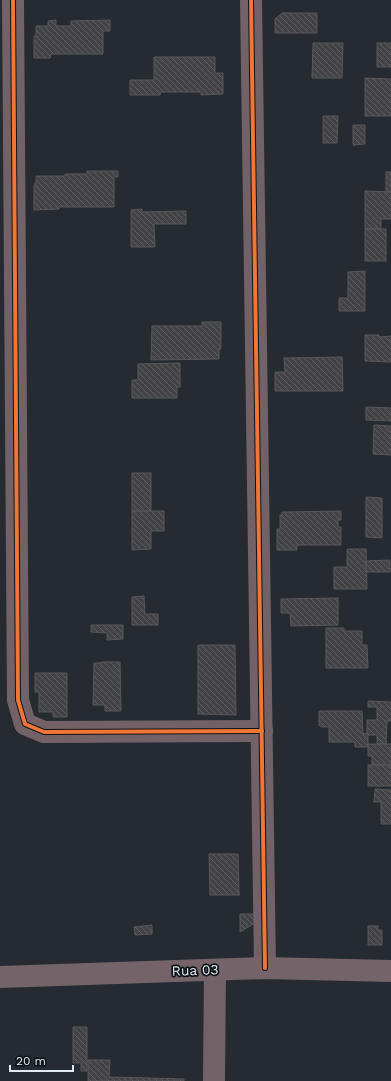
<svg xmlns="http://www.w3.org/2000/svg" width="391" height="1081" viewBox="0 0 391 1081" font-family="'Work Sans',sans-serif">
<style>
.building{fill:url(#building-back-hatch);stroke:#58585c}
.lines{fill:none;stroke-linecap:round;stroke-linejoin:round}
.street{stroke:#726267;stroke-width:22}
.secondary{stroke:#74646a;stroke-width:22}
.cycleway-casing{stroke:#0e1318;stroke-width:6}
.cycleway{stroke:#f07635;stroke-width:4}
.labels{text-anchor:middle;stroke-width:3.5;stroke-linejoin:round;paint-order:stroke}
.street-label{font-size:14px;fill:#e2eaf1;stroke:#0e1318}
</style>
<defs>
<pattern id="building-back-hatch" width="6" height="6" patternUnits="userSpaceOnUse"><rect width="6" height="6" fill="#434246"/><path d="M-1 5l2 2M0 0l6 6M5-1l2 2" fill="none" stroke="#5e5d61"/></pattern>
</defs>
<rect width="100%" height="100%" fill="#252b31"/>
<g class="building">
<path d="M 282,13 L 317,13 L 317,33 L 275,33 L 275,19 Z"/>
<path d="M 56,20 L 56,26 L 71,26 L 71,21 L 110,20 L 110,31 L 103,31 L 103,54 L 51,54 L 50,58 L 34,58 L 34,36 L 36,36 L 36,26 L 48,26 L 48,21 Z"/>
<path d="M 313,43 L 343,43 L 342,78 L 312,78 Z"/>
<rect x="377" y="43" width="14" height="24"/>
<path d="M 154,57 L 215,57 L 215,73 L 223,73 L 223,94 L 201,95 L 201,92 L 161,92 L 160,95 L 130,95 L 130,80 L 154,80 Z"/>
<path d="M 365,78 L 391,79 L 391,116 L 365,116 Z"/>
<path d="M 323,116 L 338,116 L 337,143 L 323,143 Z"/>
<path d="M 353,125 L 365,125 L 365,144 L 353,145 Z"/>
<path d="M 87,171 L 118,171 L 118,177 L 114,177 L 114,207 L 59,207 L 59,209 L 34,210 L 34,185 L 35,183 L 36,183 L 36,176 L 65,176 L 65,174 L 87,174 Z"/>
<rect x="386" y="172" width="5" height="20"/>
<path d="M 365,191 L 391,192 L 391,219 L 381,219 L 381,229 L 365,229 Z"/>
<path d="M 142,209 L 142,212 L 186,211 L 186,224 L 154,224 L 155,247 L 131,247 L 131,210 Z"/>
<rect x="365" y="229" width="21" height="32"/>
<path d="M 365,271 L 365,311 L 339,311 L 339,298 L 348,298 L 348,272 Z"/>
<path d="M 202,322 L 221,322 L 221,349 L 219,349 L 219,359 L 151,360 L 152,326 L 202,326 Z"/>
<path d="M 365,335 L 379,335 L 379,337 L 391,336 L 391,362 L 365,361 Z"/>
<path d="M 342,357 L 343,391 L 275,391 L 275,372 L 285,372 L 284,358 Z"/>
<path d="M 180,363 L 180,387 L 177,387 L 177,398 L 132,398 L 132,380 L 138,380 L 138,364 Z"/>
<path d="M 366,407 L 391,408 L 391,421 L 366,420 Z"/>
<path d="M 374,425 L 391,426 L 391,455 L 373,454 Z"/>
<rect x="132" y="473" width="19" height="38"/>
<path d="M 366,497 L 382,498 L 382,538 L 366,537 Z"/>
<path d="M 132,511 L 164,511 L 164,531 L 151,531 L 151,549 L 132,550 Z"/>
<path d="M 341,511 L 341,520 L 338,520 L 338,527 L 341,527 L 341,545 L 297,545 L 297,550 L 277,550 L 277,529 L 280,529 L 280,515 L 282,515 L 282,512 Z"/>
<path d="M 347,549 L 366,549 L 367,589 L 334,589 L 334,567 L 347,567 Z"/>
<path d="M 390,560 L 390,572 L 366,572 L 366,561 Z"/>
<path d="M 144,596 L 145,614 L 158,614 L 158,625 L 132,625 L 132,597 Z"/>
<path d="M 338,598 L 338,625 L 291,626 L 290,613 L 281,613 L 281,599 Z"/>
<path d="M 91,625 L 123,625 L 123,639 L 107,640 L 107,633 L 91,632 Z"/>
<path d="M 326,628 L 344,628 L 344,631 L 362,631 L 362,645 L 367,645 L 368,668 L 326,668 Z"/>
<path d="M 198,645 L 235,645 L 236,715 L 198,714 Z"/>
<path d="M 101,662 L 120,662 L 121,711 L 105,711 L 105,705 L 93,705 L 94,663 L 101,663 Z"/>
<path d="M 35,673 L 67,673 L 67,717 L 53,717 L 53,712 L 39,712 L 39,692 L 35,692 Z"/>
<path d="M 368,701 L 391,702 L 391,721 L 387,721 L 386,744 L 377,744 L 377,735 L 368,735 L 367,733 L 367,720 L 377,720 L 377,707 L 368,707 Z"/>
<path d="M 319,711 L 362,711 L 363,734 L 368,733 L 368,747 L 355,747 L 355,742 L 329,742 L 329,727 L 321,727 L 319,725 Z"/>
<path d="M 368,744 L 391,744 L 391,765 L 372,765 L 372,756 L 368,756 Z"/>
<rect x="368" y="765" width="23" height="21"/>
<path d="M 375,789 L 391,790 L 391,824 L 381,824 L 381,802 L 374,802 Z"/>
<path d="M 209,854 L 238,854 L 239,893 L 240,895 L 210,895 Z"/>
<path d="M 240,914 L 270,914 L 240,932 Z"/>
<path d="M 152,925 L 152,934 L 135,935 L 134,927 Z"/>
<path d="M 368,926 L 378,926 L 378,930 L 382,930 L 382,945 L 368,945 Z"/>
<path d="M 73,1027 L 87,1027 L 87,1071 L 81,1071 L 81,1063 L 73,1063 Z"/>
<path d="M 88,1060 L 110,1060 L 109,1077 L 184,1079 L 184,1081 L 88,1081 Z"/>
</g>
<g class="lines">
<g class="street">
<path d="M 13,0 L 18,700 L 25,724 L 44,732 L 262,731"/>
<path d="M 251,0 L 265,968"/>
<path d="M 214,1081 L 215,970"/>
</g>
<path class="secondary" d="M 0,977 L 265,968 L 391,971"/>
<g class="cycleway-casing">
<g id="cycleway">
<path d="M 13,0 L 18,700 L 25,724 L 44,732 L 262,731"/>
<path d="M 251,0 L 265,968"/>
</g>
</g>
<use href="#cycleway" class="cycleway"/>
</g>
<g class="labels">
<g class="street-label">
<text transform="translate(195 970) rotate(-2)" y="5">Rua 03</text>
</g>
</g>
<path d="M10 1065v6h63v-6" fill="none" stroke="#e2eaf1" stroke-width="2"/>
<text x="16" y="1065" font-size="12" fill="#e2eaf1" stroke="#0e1318" stroke-width="3" paint-order="stroke">20 m</text>
</svg>
